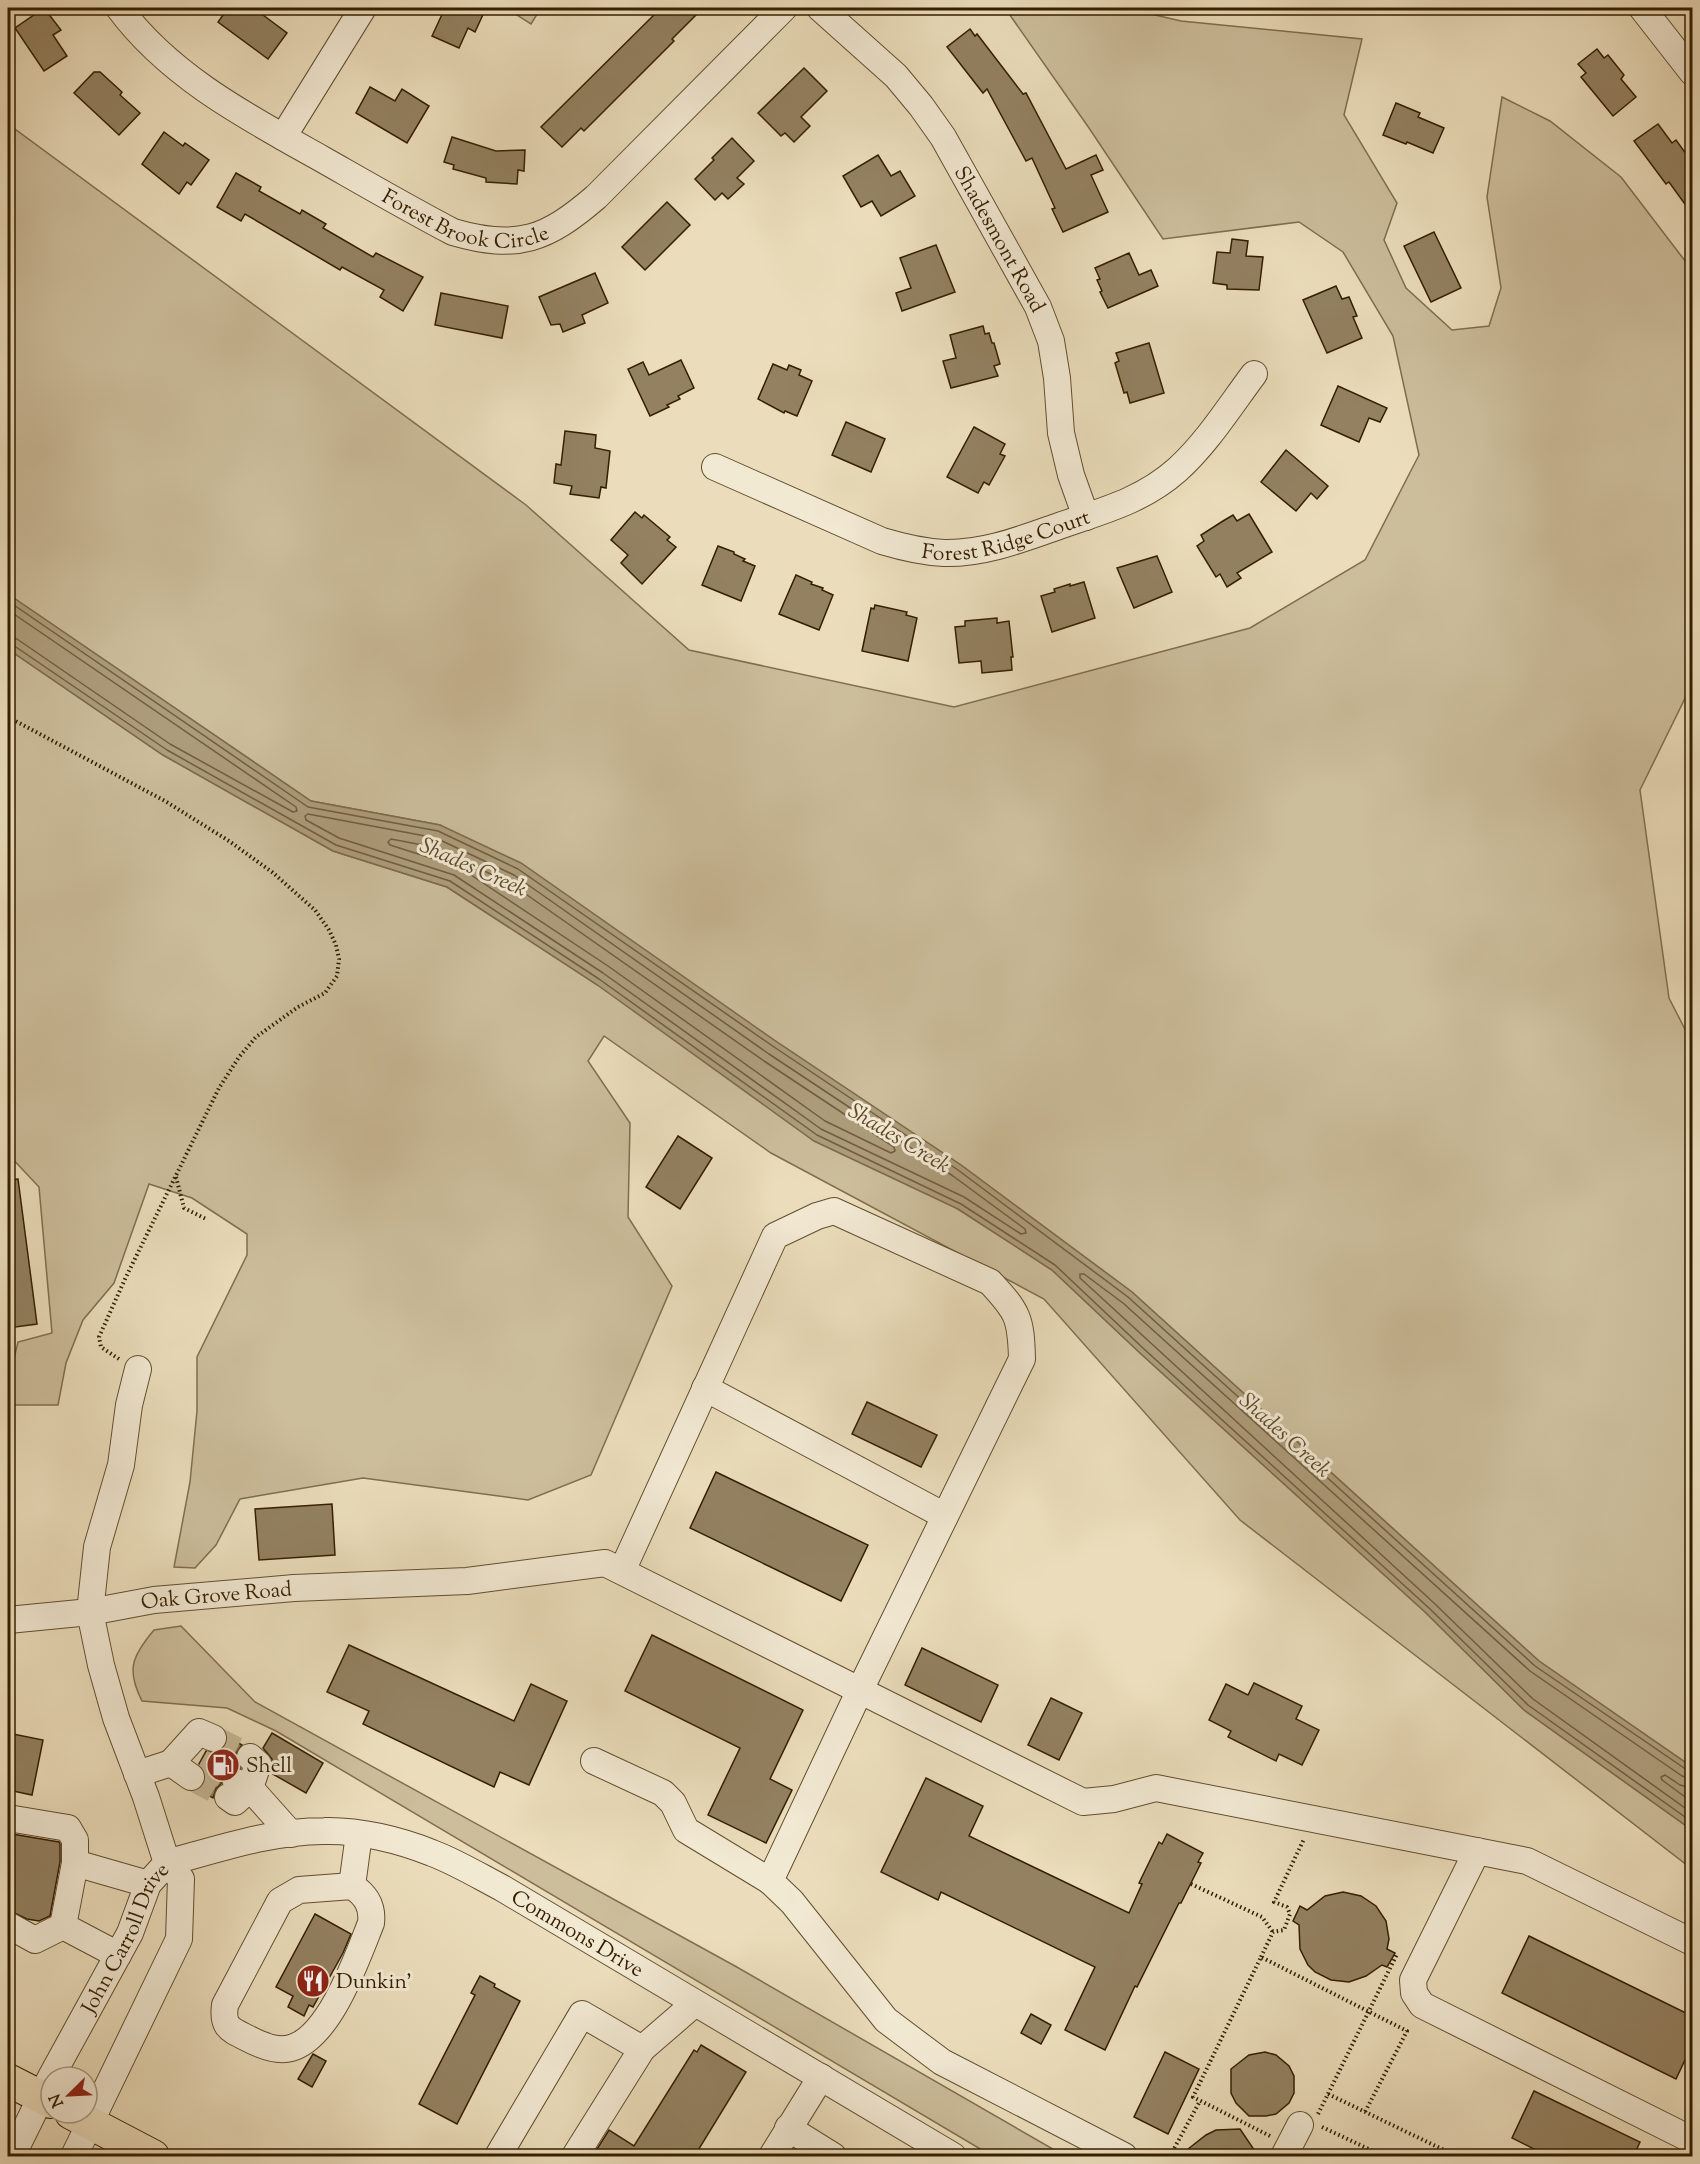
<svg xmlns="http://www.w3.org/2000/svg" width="1700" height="2164" viewBox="0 0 1700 2164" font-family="'Sorts Mill Goudy',serif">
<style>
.green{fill:#ccbd9b;stroke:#806e4e;stroke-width:1.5}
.water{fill:#ad9c7b;stroke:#7d6a4a;stroke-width:1.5}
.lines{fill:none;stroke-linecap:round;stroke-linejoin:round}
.shore{stroke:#705d3e;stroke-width:1.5}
.building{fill:#938161;stroke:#341e00;stroke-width:1.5}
.minor-tunnel{stroke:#c6b796;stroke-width:26;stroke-dasharray:26 13;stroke-linecap:butt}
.minor-casing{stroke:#624e2f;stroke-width:28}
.major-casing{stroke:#341e00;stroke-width:34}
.path{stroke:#341e00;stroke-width:4;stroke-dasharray:1.5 3;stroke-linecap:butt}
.minor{stroke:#f2e9d3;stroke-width:26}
.major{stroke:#ebddbb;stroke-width:32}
.labels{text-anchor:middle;stroke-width:6;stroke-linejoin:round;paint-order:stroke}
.street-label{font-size:21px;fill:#341e00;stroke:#f2e9d3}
.poi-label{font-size:21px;fill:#341e00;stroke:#f2e9d3;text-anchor:start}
.water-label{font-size:22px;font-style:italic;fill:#5e4a2b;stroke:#f2e9d3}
</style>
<rect width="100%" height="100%" fill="#ebddbb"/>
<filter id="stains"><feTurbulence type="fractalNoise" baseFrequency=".00333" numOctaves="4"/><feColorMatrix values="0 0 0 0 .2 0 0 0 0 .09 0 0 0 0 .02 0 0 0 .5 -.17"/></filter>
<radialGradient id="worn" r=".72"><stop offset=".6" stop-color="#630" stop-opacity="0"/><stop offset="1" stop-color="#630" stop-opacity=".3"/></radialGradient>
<g class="green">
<path d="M 506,8 L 541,8 L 531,24 Z"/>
<path d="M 1005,8 L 1125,8 L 1181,21 L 1362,39 L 1344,115 L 1397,203 L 1384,240 L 1406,288 L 1452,330 L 1489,326 L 1501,288 L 1487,197 L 1502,97 L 1550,121 L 1621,177 L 1692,270 L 1692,684 L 1640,790 L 1669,998 L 1692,1043 L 1692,1767 L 1539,1661 L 1132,1292 L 961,1165 L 777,1042 L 440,825 L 311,801 L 8,594 L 8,124 L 526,505 L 689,650 L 954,707 L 1250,628 L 1365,560 L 1419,455 L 1393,336 L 1343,252 L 1299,222 L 1163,239 L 1089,128 Z"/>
<path d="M 8,649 L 163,755 L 333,851 L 447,887 L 596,984 L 958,1209 L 1052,1270 L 1140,1353 L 1425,1612 L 1524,1710 L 1692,1830 L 1692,1869 L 1240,1520 L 1044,1299 L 771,1153 L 604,1036 L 588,1061 L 630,1123 L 628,1217 L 672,1286 L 591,1475 L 528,1500 L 363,1478 L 240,1499 L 216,1545 L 195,1568 L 174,1567 L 190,1482 L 197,1411 L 197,1357 L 247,1255 L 247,1234 L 192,1198 L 149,1184 L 114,1283 L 83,1320 L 66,1363 L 58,1405 L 8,1405 L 8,1383 L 18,1342 L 52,1333 L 39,1187 L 8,1154 Z"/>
<path d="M 181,1626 L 255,1702 L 735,1966 L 1065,2156 L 992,2156 L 276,1731 L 227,1708 L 142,1701 C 126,1670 132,1656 154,1630 Z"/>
</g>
<path class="water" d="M 8,594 L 311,801 L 440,825 L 521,863 L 777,1042 L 961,1165 L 1132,1292 L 1539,1661 L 1692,1767 L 1692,1830 L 1524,1710 L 1425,1612 L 1140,1353 L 1052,1270 L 958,1209 L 814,1141 L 596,984 L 447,887 L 333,851 L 163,755 L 8,649 Z"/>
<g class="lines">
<g class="shore">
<path d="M 8,601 L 308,807 L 438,831 L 518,869 L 774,1047 L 958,1170 L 1128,1297 L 1535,1666 L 1687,1770 L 1692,1771"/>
<path d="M 8,610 L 296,807 L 297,811 L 293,812 L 170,744 L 17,639 L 8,637"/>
<path d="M 8,644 L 13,645 L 167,750 L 336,845 L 450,881 L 599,979 L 817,1135 L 961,1204 L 1055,1265 L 1144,1349 L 1429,1608 L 1528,1705 L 1692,1822"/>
<path d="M 308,814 L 436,838 L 514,875 L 769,1054 L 953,1176 L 1025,1229 L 1026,1233 L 1021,1234 L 964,1197 L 821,1129 L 603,973 L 454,875 L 339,838 L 306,820 L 305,816 Z"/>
<path d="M 391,839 L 433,847 L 510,883 L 764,1061 L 894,1147 L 895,1151 L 891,1153 L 825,1121 L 608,966 L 459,867 L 390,845 L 388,842 Z"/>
<path d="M 1692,1779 L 1682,1776 L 1530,1671 L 1123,1303 L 1084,1274 L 1080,1274 L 1080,1278 L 1434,1603 L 1533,1699 L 1692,1813"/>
<path d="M 1692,1788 L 1680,1785 L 1665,1775 L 1661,1777 L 1662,1780 L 1692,1802"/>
</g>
</g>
<g class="building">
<path d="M 44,8 L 61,30 L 53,35 L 67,56 L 44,71 L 15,28 Z"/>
<path d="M 228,8 L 269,8 L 263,15 L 287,33 L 268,59 L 218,22 Z"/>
<path d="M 445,8 L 486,8 L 475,32 L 468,28 L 459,48 L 432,36 Z"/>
<path d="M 661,8 L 703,8 L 672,39 L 674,41 L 584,131 L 581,128 L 562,147 L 541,127 Z"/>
<path d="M 970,29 L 975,36 L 977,34 L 1023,94 L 1026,93 L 1066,169 L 1096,155 L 1103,170 L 1091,175 L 1108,212 L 1063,232 L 1052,209 L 1055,208 L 1032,158 L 1026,161 L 987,89 L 983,93 L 947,47 Z"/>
<path d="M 1597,49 L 1604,58 L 1608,55 L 1624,75 L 1621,79 L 1636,97 L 1613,116 L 1581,77 L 1586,73 L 1578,64 Z"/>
<path d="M 804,68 L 827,91 L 801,117 L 810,126 L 794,142 L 785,133 L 781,136 L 758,113 Z"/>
<path d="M 94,72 L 100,72 L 122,92 L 120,95 L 140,113 L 119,135 L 74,93 Z"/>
<path d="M 370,87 L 395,101 L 402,89 L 429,106 L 407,143 L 356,113 Z"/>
<path d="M 1396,103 L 1420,113 L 1418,117 L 1444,128 L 1433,153 L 1407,142 L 1406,144 L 1383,135 Z"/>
<path d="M 1658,124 L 1672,143 L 1676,140 L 1692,162 L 1692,214 L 1669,182 L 1666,184 L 1634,141 Z"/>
<path d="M 164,132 L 183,146 L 185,143 L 209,160 L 191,185 L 187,182 L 179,194 L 142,164 Z"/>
<path d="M 452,137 L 496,151 L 525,150 L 524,171 L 518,170 L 517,184 L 486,182 L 486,178 L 453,169 L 454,165 L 444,162 Z"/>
<path d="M 732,138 L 754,161 L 737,178 L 744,184 L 728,199 L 722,193 L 715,200 L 695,179 L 714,160 L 712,158 Z"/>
<path d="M 878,155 L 891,176 L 900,171 L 915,196 L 881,216 L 872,201 L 861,207 L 843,176 Z"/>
<path d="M 236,173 L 261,187 L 259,191 L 300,214 L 302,210 L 326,224 L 323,228 L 373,257 L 376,253 L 423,277 L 403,311 L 380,297 L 384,290 L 342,267 L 340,270 L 245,214 L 241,221 L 217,207 Z"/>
<path d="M 667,202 L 690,225 L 645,270 L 622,247 Z"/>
<path d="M 1434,232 L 1461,288 L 1431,302 L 1404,246 Z"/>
<path d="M 1232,239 L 1248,241 L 1246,256 L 1263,257 L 1259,290 L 1227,289 L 1227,285 L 1213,283 L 1217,252 L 1230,253 Z"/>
<path d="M 936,245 L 955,292 L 902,311 L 896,293 L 911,288 L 900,258 Z"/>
<path d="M 1129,253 L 1139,275 L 1151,270 L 1158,286 L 1108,308 L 1100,292 L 1102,291 L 1097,280 L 1100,279 L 1095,268 Z"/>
<path d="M 595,273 L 608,303 L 582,315 L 585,323 L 563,332 L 560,324 L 551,325 L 539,297 Z"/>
<path d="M 1336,286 L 1342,299 L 1349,297 L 1357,316 L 1353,317 L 1362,338 L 1327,353 L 1303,300 Z"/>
<path d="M 441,293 L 508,306 L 502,338 L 435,325 Z"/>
<path d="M 983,326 L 985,334 L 989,333 L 992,343 L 994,343 L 1000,364 L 994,366 L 998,376 L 951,388 L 943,361 L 956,358 L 950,335 Z"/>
<path d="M 1149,343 L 1164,393 L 1130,403 L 1127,392 L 1124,393 L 1115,363 L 1119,361 L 1116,353 Z"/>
<path d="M 681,360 L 694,388 L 678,396 L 680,399 L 667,405 L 669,407 L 650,416 L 628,369 L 643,362 L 649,375 Z"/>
<path d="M 773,364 L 787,370 L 789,365 L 801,370 L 799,375 L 812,381 L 797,416 L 785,411 L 784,413 L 758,399 Z"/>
<path d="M 1338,386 L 1387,408 L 1380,422 L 1369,418 L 1359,442 L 1321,425 Z"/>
<path d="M 846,422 L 885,439 L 871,472 L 832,455 Z"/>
<path d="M 974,427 L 1005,444 L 1000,454 L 1005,456 L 989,485 L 984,482 L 978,493 L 947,477 Z"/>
<path d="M 565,431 L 596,435 L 595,448 L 610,451 L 606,488 L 601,487 L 599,498 L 570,494 L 572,486 L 554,483 L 556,464 L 561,465 Z"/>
<path d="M 1286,450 L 1328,486 L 1317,499 L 1311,493 L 1296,511 L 1261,482 Z"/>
<path d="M 635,512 L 642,518 L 644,515 L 670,537 L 667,540 L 676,547 L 642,584 L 621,563 L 628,555 L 611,540 Z"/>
<path d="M 1249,514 L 1272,552 L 1237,573 L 1241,578 L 1227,587 L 1220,574 L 1216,577 L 1197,546 L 1204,541 L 1201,535 L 1223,521 L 1233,515 L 1237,521 Z"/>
<path d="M 718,546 L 734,552 L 734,554 L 745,559 L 743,561 L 755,566 L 741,601 L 702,585 Z"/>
<path d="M 1157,556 L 1172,592 L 1134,608 L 1117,568 Z"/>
<path d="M 796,575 L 812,582 L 811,584 L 823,588 L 822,590 L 833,595 L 819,630 L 779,614 Z"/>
<path d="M 1084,582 L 1095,618 L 1052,632 L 1041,596 L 1055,592 L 1054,589 L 1070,584 L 1070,586 Z"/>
<path d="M 875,605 L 907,612 L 906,615 L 917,618 L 908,661 L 862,651 L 871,608 L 874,609 Z"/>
<path d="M 997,618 L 997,623 L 1009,621 L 1013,657 L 1011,657 L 1012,670 L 982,673 L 981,661 L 959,663 L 955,627 L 965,626 L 965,621 Z"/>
<path d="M 678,1136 L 712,1158 L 680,1209 L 646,1187 Z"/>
<path d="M 18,1179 L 37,1324 L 8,1328 L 8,1180 Z"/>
<path d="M 867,1402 L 937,1435 L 921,1467 L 852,1434 Z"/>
<path d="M 716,1472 L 868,1545 L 841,1601 L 690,1528 Z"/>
<path d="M 332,1504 L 335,1555 L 259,1560 L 255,1509 Z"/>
<path d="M 652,1635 L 803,1710 L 770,1779 L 792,1790 L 766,1843 L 708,1815 L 740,1748 L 625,1691 Z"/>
<path d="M 349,1645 L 514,1721 L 531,1684 L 567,1701 L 529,1785 L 500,1772 L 494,1787 L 363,1724 L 369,1711 L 327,1692 Z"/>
<path d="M 922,1648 L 998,1685 L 981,1722 L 905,1685 Z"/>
<path d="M 1254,1683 L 1302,1706 L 1296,1719 L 1319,1730 L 1302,1765 L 1279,1754 L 1276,1761 L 1228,1737 L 1231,1731 L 1209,1720 L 1226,1684 L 1248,1695 Z"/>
<path d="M 1051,1698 L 1082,1713 L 1059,1760 L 1028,1745 Z"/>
<path d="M 8,1733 L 43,1740 L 32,1795 L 8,1790 Z"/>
<path d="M 272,1733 L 323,1763 L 306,1793 L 271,1773 L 272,1759 L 263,1748 Z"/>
<path d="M 228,1737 L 242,1745 L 235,1755 L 236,1762 L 240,1768 L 234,1767 L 227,1770 L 222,1777 L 221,1784 L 216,1789 L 213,1798 L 199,1790 L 204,1785 L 206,1778 L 204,1770 L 199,1764 L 206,1751 L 214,1753 L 222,1750 L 226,1744 Z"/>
<path d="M 926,1778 L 983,1806 L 969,1836 L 1129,1913 L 1142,1884 L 1139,1883 L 1159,1842 L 1162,1844 L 1167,1834 L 1203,1853 L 1198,1862 L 1201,1863 L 1181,1903 L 1179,1903 L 1137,1987 L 1135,1986 L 1105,2050 L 1065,2030 L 1095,1967 L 941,1892 L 938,1900 L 881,1872 Z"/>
<path d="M 12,1834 L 59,1842 L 60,1844 L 60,1862 L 50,1916 L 39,1921 L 27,1919 L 8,1910 L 8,1859 Z"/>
<path d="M 1343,1892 L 1361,1896 L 1376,1906 L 1386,1921 L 1389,1939 L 1387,1949 L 1395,1953 L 1387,1967 L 1382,1965 L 1366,1976 L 1349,1982 L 1331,1980 L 1315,1972 L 1308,1965 L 1300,1949 L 1299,1925 L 1293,1921 L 1300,1906 L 1307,1910 L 1325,1896 Z"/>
<path d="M 315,1914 L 351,1934 L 343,1953 L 313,2007 L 309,2005 L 304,2016 L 288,2007 L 293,1996 L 276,1987 Z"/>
<path d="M 1529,1936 L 1692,2016 L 1692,2045 L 1676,2079 L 1502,1993 Z"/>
<path d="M 480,1976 L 495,1984 L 494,1987 L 520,2001 L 457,2124 L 419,2104 L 475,1995 L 471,1993 Z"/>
<path d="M 1031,2014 L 1051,2025 L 1041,2044 L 1021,2033 Z"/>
<path d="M 701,2045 L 746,2072 L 694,2157 L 592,2157 L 609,2130 L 634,2146 L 694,2050 L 697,2052 Z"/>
<path d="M 1165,2052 L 1199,2069 L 1168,2134 L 1134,2117 Z"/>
<path d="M 1265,2052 L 1276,2055 L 1289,2066 L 1294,2076 L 1294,2093 L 1289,2103 L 1276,2114 L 1266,2116 L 1249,2116 L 1236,2103 L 1231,2093 L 1231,2069 L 1249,2055 Z"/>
<path d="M 313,2054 L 326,2061 L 312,2087 L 298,2079 Z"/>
<path d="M 1534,2091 L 1640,2142 L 1633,2157 L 1550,2157 L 1512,2138 Z"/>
<path d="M 1240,2129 L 1259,2157 L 1193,2157 L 1194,2152 L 1188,2149 L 1206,2135 L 1216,2130 Z"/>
</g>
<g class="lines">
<g class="minor-tunnel">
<path d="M 213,1738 L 250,1757"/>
<path d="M 201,1762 L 236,1782"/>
<path d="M 191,1777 L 228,1797"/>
</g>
<g class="minor-casing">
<g id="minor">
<path id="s1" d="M 119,8 C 170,77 249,118 322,159 C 366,184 409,209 453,232 C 518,251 547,239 596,197 L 784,8"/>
<path id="s2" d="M 820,8 L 896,76 L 921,106 L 943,137 L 1038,307 L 1051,341 L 1057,378 L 1061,433 L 1071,475 L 1086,517"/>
<path d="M 1642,8 L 1692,72"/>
<path d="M 283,137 L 363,8"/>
<path id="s3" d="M 715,467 L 882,541 C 902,547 923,552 944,553 C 984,554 1022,539 1059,526 C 1102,511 1142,501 1177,470 C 1207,443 1230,406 1254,374"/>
<path d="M 705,1388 L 945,1516"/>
<path d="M 622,1571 L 775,1236 L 817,1216 L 834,1211 L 990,1282 C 1018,1312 1021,1318 1022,1359 L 860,1690 L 770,1881 L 792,1902 L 886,2020 L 942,2062 L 1124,2156"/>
<path id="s4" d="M 8,1620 L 90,1612 L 154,1600 L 294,1588 L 467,1581 L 605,1563 L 1083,1802 L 1114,1799 L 1156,1788 L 1527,1861 L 1692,1942"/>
<path d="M 594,1761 L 663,1793 L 673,1803 L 686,1830 L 770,1881"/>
<path d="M 171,1763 L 199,1732 L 213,1738"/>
<path d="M 137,1774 L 171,1763 L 191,1777"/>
<path d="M 236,1782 L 250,1788 L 258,1764 L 250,1757"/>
<path d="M 228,1797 L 235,1802 L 250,1788 L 291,1834"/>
<path d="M 8,1818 L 68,1828 L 75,1840 L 75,1863 L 148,1884"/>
<path d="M 1477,1851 L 1413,1980 L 1414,1993 L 1422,2005 L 1692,2140"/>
<path id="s5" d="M 167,1863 C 218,1849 271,1831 324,1831 C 359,1830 400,1840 432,1853 C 456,1862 479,1876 502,1888 L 953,2156"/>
<path d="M 352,1886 C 366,1895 373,1906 371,1923 C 357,1958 330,2037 291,2048 C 277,2052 260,2045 247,2038 C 229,2029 222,2027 225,2005 L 280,1901 L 299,1890 Z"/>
<path d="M 352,1886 L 359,1834"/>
<path d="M 8,1925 L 35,1940 L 63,1926 L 118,1955"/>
<path d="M 63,1926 L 75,1863"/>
<path id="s6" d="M 51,2077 L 130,1933 L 148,1884 L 167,1863"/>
<path d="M 788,2128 L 833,2156"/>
<path d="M 12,2156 L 49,2081"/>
<path d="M 74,2156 L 179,1939 L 181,1879 L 167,1863 L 146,1797 L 116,1718 L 101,1665 L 90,1612 L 97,1547 L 121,1465 L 129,1405 L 138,1369"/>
<path d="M 498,2156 L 582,2014 L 642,2049"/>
<path d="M 575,2156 L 642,2049 L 694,2004"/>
<path d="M 772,2156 L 821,2077"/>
<path d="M 1284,2156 L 1300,2125"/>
</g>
</g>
<g class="major-casing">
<g id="major">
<path d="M 8,2080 L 51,2102"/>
<path d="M 71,2113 L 153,2156"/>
</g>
</g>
<g class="path">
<path d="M 8,717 L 165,801 L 229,841 L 272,872 L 315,910 L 329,930 L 336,945 L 339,959 L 337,976 L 325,993 L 298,1007 L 256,1037 L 239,1057 L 219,1088 L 125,1279 L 99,1337 L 101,1347 L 119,1359"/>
<path d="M 176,1177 L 184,1208 L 206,1219"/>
<path d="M 1191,1884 L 1262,1917 L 1273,1932"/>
<path d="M 1261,1957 L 1273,1932 L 1284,1930 L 1290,1914 L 1287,1907 L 1274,1902 L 1304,1839"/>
<path d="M 1328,2094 L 1397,1954"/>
<path d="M 1318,2114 L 1328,2094 L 1444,2150 L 1441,2156"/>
<path d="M 1322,2127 L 1375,2152 L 1373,2156"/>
<path d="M 1270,2136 L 1193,2097 L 1261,1957 L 1407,2031 L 1365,2112"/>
<path d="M 1170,2156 L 1200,2101"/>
</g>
<use href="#minor" class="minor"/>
<use href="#major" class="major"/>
</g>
<defs>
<g id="fuel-disc" transform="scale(1.725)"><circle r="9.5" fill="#8f2418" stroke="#f2e9d3"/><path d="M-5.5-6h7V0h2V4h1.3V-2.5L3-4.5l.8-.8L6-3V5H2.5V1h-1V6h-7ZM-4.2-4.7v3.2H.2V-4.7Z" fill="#fff"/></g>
<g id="restaurant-disc" transform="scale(1.725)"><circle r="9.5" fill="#8f2418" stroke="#f2e9d3"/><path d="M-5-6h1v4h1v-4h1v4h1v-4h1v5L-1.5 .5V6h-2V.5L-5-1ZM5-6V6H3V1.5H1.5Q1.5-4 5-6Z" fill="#fff"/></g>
</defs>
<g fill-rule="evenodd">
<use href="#fuel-disc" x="223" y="1765"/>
<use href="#restaurant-disc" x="313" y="1981"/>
</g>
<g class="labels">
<g class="street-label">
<text dy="7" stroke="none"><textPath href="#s1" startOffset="414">Forest Brook Circle</textPath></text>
<text dy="7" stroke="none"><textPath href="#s2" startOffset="296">Shadesmont Road</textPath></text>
<text dy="7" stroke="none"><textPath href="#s3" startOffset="310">Forest Ridge Court</textPath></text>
<text dy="7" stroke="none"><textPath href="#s4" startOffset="210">Oak Grove Road</textPath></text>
<text dy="7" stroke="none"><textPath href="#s5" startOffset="438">Commons Drive</textPath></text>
<text dy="7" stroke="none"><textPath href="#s6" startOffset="158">John Carroll Drive</textPath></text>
</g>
<g class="poi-label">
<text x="246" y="1772">Shell</text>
<text x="336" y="1988">Dunkin'</text>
</g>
<g class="water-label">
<text transform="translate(474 866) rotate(24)" y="8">Shades Creek</text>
<text transform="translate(900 1137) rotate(31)" y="8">Shades Creek</text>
<text transform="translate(1286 1434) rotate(42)" y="8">Shades Creek</text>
</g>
</g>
<rect width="1700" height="2164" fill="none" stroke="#ebddbb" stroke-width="30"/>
<rect x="9" y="9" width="1682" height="2146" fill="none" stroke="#341e00" stroke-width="3"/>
<rect x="15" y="15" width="1670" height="2134" fill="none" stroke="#341e00" stroke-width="1.5"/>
<g transform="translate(69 2095) rotate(246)"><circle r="28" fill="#f2e9d3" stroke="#a6987f" stroke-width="1.5"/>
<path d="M0-4.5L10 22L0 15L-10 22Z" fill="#8f2418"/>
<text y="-9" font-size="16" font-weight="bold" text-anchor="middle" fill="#341e00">N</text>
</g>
<rect width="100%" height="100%" filter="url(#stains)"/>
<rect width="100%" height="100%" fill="url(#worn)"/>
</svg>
